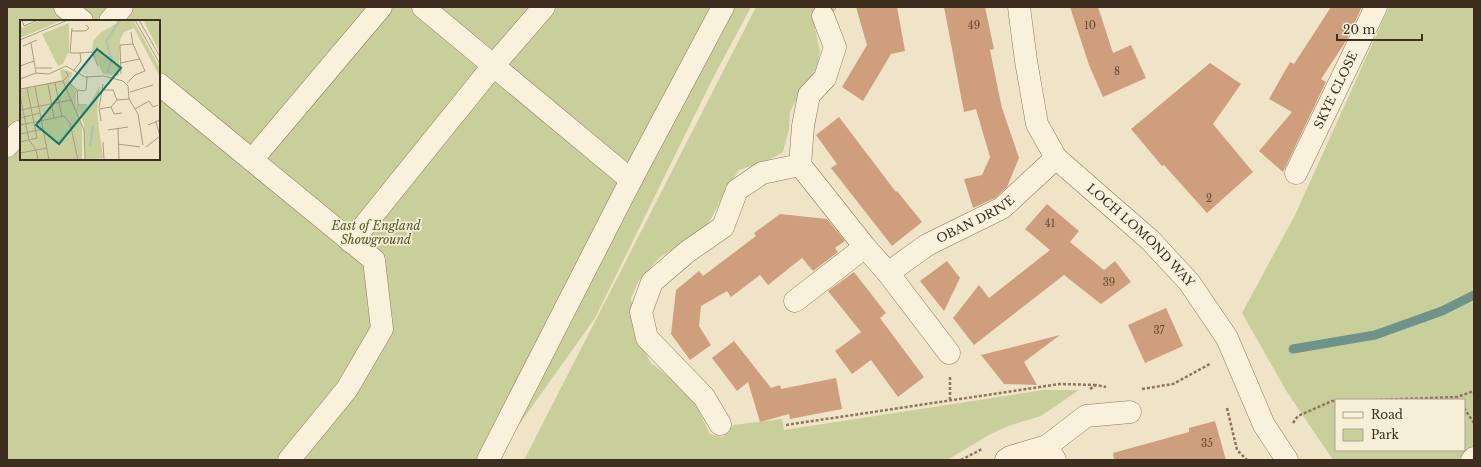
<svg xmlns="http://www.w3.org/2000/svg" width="1481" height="467" viewBox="0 0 1481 467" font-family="'Libre Baskerville',serif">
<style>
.green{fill:#c9cf9b;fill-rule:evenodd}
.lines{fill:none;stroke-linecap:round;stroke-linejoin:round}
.stream{stroke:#6f938a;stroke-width:9}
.building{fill:#cf9f7d}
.minor-casing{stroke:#8d765c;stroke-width:23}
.path{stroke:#8d765c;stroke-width:2.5;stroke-dasharray:3 2;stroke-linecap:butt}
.minor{stroke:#faf1dc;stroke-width:22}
.labels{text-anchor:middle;stroke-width:3.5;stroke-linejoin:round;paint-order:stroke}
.number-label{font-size:10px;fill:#624a37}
.street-label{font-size:12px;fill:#3d2e20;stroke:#f7eed8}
.park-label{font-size:12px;font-style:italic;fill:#4d5a26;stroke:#f7eed8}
.inset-river{fill:none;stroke:#a9c4bc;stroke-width:2}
.inset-road{fill:none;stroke:#a89b85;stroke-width:1}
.view{fill:#0f766e;fill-opacity:0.15;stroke:#0f766e;stroke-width:2}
.inset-edge{fill:none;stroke:#3d2e20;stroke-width:2}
</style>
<rect width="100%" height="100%" fill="#f0e4c8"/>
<g class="green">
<path d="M 7,7 L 751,7 L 713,78 L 595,318 L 494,460 L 7,460 ZM 21,21 L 159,21 L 159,159 L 21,159 Z"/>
<path d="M 756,7 L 837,7 L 831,18 L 815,18 L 815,29 L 820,51 L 817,67 L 800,93 L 790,112 L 789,130 L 783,152 L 767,161 L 739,170 L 728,187 L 706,228 L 659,258 L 638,282 L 631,298 L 637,338 L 651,363 L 679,385 L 693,399 L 710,434 L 723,437 L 733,425 L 782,419 L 784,430 L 1044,390 L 1079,390 L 1041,416 L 1008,426 L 989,435 L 947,460 L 524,460 Z"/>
<path d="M 1389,7 L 1474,7 L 1474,449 L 1457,460 L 1333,460 L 1287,392 L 1242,313 L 1295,215 ZM 1336,400 L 1464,400 L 1464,450 L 1336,450 Z"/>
</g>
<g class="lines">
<path class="stream" d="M 1293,349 L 1375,335 L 1442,311 L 1474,295"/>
</g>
<g class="building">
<path d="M 856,7 L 897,7 L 905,51 L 891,54 L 863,101 L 842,87 L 867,45 Z"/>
<path d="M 944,7 L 985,7 L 994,49 L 990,50 L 999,94 L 1002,108 L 1019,158 L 1007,187 L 995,198 L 973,208 L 964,179 L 982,175 L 990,157 L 976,109 L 964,112 Z"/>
<path d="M 1070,7 L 1098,7 L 1113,53 L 1131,45 L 1146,78 L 1103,97 L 1089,65 Z"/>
<path d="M 1331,7 L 1362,7 L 1346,41 L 1321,79 L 1326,82 L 1283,172 L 1259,151 L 1292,112 L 1269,99 L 1290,62 L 1294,64 Z"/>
<path d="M 1210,63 L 1241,84 L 1213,124 L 1253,172 L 1207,213 L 1164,165 L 1162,166 L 1131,129 Z"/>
<path d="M 839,117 L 896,192 L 897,191 L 922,222 L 892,246 L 831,168 L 837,164 L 816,135 Z"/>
<path d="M 1047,204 L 1079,231 L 1070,242 L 1104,270 L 1115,261 L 1131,282 L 1101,304 L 1064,275 L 974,345 L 953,318 L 979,285 L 989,298 L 1050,250 L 1025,229 Z"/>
<path d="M 780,214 L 827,219 L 845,241 L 835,248 L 838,252 L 813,271 L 802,258 L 768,285 L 760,275 L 731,297 L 727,291 L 701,306 L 699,326 L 711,345 L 690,360 L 671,334 L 676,290 L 699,271 L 703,276 L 756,236 L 754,233 Z"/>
<path d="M 947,261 L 960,278 L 944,311 L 920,281 Z"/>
<path d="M 854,272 L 886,313 L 880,318 L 924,377 L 898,397 L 871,360 L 852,374 L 835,351 L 861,332 L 828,291 Z"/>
<path d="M 1166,308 L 1183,346 L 1145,363 L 1128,325 Z"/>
<path d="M 1060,335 L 1024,362 L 1037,385 L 1004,384 L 981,355 Z"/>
<path d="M 734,341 L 771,388 L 780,385 L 781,389 L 836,378 L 842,409 L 790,419 L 789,414 L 760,422 L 748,382 L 737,391 L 712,358 Z"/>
<path d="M 1215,421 L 1226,460 L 1114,460 L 1113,453 L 1189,432 L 1189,428 Z"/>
</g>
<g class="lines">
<g class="minor-casing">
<g id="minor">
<path d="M 65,7 L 82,21"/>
<path d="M 423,7 L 631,180"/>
<path id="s1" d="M 1019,7 L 1026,61 L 1037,124 L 1056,158 L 1150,240 L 1189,282 L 1227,338 L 1264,425 L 1287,460"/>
<path id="s2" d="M 823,16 L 835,47 L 825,78 L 809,95 L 803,126 L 800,165 L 865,247 L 888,273 L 927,245 L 1002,208 L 1056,158"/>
<path d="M 110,21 L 122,7"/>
<path d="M 159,84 L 374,260 L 382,329 L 347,389 L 289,460"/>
<path d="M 7,146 L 19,132"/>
<path d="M 252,160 L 381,7"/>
<path id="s3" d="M 1296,173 L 1376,7"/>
<path d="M 351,242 L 493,66 L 544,7"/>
<path d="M 888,273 L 949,353"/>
<path d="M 795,301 L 865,247"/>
<path d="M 720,424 L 704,397 L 647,338 L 641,312 L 652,282 L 687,252 L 723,227 L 737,190 L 762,173 L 800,165"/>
<path d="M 488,460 L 631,180 L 723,7"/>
<path d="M 1006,460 L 1010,457 L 1047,446"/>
<path d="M 1055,460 L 1047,446 L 1086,416 L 1130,412"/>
<path d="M 1472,460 L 1474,458"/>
</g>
</g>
<g class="path">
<path d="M 950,377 L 950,400"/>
<path d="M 1090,389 L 1096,385 L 1106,387"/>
<path d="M 1142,389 L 1173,384 L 1210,364"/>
<path d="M 1375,400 L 1457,397 L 1474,391"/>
<path d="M 1227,408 L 1237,450 L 1247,460"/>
<path d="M 1464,408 L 1474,423"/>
<path d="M 1293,423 L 1298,416 L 1332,401 L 1336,401"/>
<path d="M 786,425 L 1060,384 L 1096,385"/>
<path d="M 961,460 L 982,449"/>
</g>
<use href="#minor" class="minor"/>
</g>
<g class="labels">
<g class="number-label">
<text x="974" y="29">49</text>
<text x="1090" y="29">10</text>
<text x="1117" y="75">8</text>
<text x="1209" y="202">2</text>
<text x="1050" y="227">41</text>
<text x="1109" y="286">39</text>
<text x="1159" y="334">37</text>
<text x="1207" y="447">35</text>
</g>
<g class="street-label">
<text dy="4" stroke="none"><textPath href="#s3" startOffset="92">SKYE CLOSE</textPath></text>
<text dy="4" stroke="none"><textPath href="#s2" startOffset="402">OBAN DRIVE</textPath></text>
<text dy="4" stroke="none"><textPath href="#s1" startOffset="272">LOCH LOMOND WAY</textPath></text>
</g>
<g class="park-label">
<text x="376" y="230">East of England<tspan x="376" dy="14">Showground</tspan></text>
</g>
</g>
<g transform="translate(20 20)">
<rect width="140" height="140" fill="#f0e4c8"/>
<path d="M 21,0 L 43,0 L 0,18 L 0,4 L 2,8 ZM 95,0 L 113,0 L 140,48 L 140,57 L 114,8 L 104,12 L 100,20 L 99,56 L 83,54 L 72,32 L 73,21 L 80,13 L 97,3 ZM 123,0 L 140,0 L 140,33 ZM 49,3 L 49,31 L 43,44 L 38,46 L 22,14 ZM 43,49 L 53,53 L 49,61 L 56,71 L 56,84 L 59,86 L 68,86 L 80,66 L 77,92 L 83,138 L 65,140 L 64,104 L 58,90 L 62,107 L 62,140 L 0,140 L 0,69 L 42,60 L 40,50 Z" fill="#c9cf9b"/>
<path class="inset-river" d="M 87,53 L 92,39 L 86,22 L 100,0M 70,126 L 73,106"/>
<path class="inset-road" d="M 2,0 L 4,6 L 18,0M 115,0 L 140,44M 119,0 L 140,37M 52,8 L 50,33 L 60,33M 52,11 L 65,11 L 69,8 L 66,5M 111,12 L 113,24M 0,20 L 48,0M 11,23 L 16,53M 3,26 L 17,20M 100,43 L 120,39M 0,46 L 14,41M 16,48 L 32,48M 54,50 L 61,41 L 60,33 L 72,32 L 78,46M 101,54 L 100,25 L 113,24 L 125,51 L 115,55 L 107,63M 0,59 L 16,53 L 29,54 L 46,46 L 65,57 L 84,56 L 103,61 L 108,66 L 109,79 L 118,94 L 123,125M 43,61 L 48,56 L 46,51M 35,63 L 42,97M 50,63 L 57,70 L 64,71M 28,64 L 34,98M 83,64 L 82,70 L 93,70 L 97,80 L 109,79M 15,67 L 20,93M 0,69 L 43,61 L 64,110 L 65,140M 57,70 L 58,85 L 67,85M 64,71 L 66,70 L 67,57M 110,72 L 133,65M 0,75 L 9,120 L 16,130 L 18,140M 91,87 L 94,94 L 102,93M 79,88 L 82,70M 115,89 L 129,81 L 133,87 L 138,85M 0,90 L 51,80M 0,98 L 20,93 L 23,109 L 0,114M 81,101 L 79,89 L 91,87 L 97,80M 136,102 L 140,116M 0,105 L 44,96 L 50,103 L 58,140M 128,105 L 140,100M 23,109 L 29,140M 98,109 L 99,139M 88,110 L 108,107M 0,122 L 17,118 L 7,68M 83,122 L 84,140M 98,124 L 120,127M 126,127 L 140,116M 0,133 L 27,128M 85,140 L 106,140"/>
<path class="view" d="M 77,29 L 101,48 L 39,124 L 16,105 Z"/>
<rect width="140" height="140" class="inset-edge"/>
</g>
<rect width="1481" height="467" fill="none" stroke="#3d2e20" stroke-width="16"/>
<rect x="1335" y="399" width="130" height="52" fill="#f7eed8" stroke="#ada18e"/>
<rect x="1343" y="412" width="20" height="6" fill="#faf1dc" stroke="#ada18e"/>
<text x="1371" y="419" font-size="12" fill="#3d2e20">Road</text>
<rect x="1343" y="429" width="20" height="12" fill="#c9cf9b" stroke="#ada18e"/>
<text x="1371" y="439" font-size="12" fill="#3d2e20">Park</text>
<path d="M1337 34v6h85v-6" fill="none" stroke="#3d2e20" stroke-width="2"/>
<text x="1343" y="34" font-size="12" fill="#3d2e20" stroke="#f7eed8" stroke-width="3" paint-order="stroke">20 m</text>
</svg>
